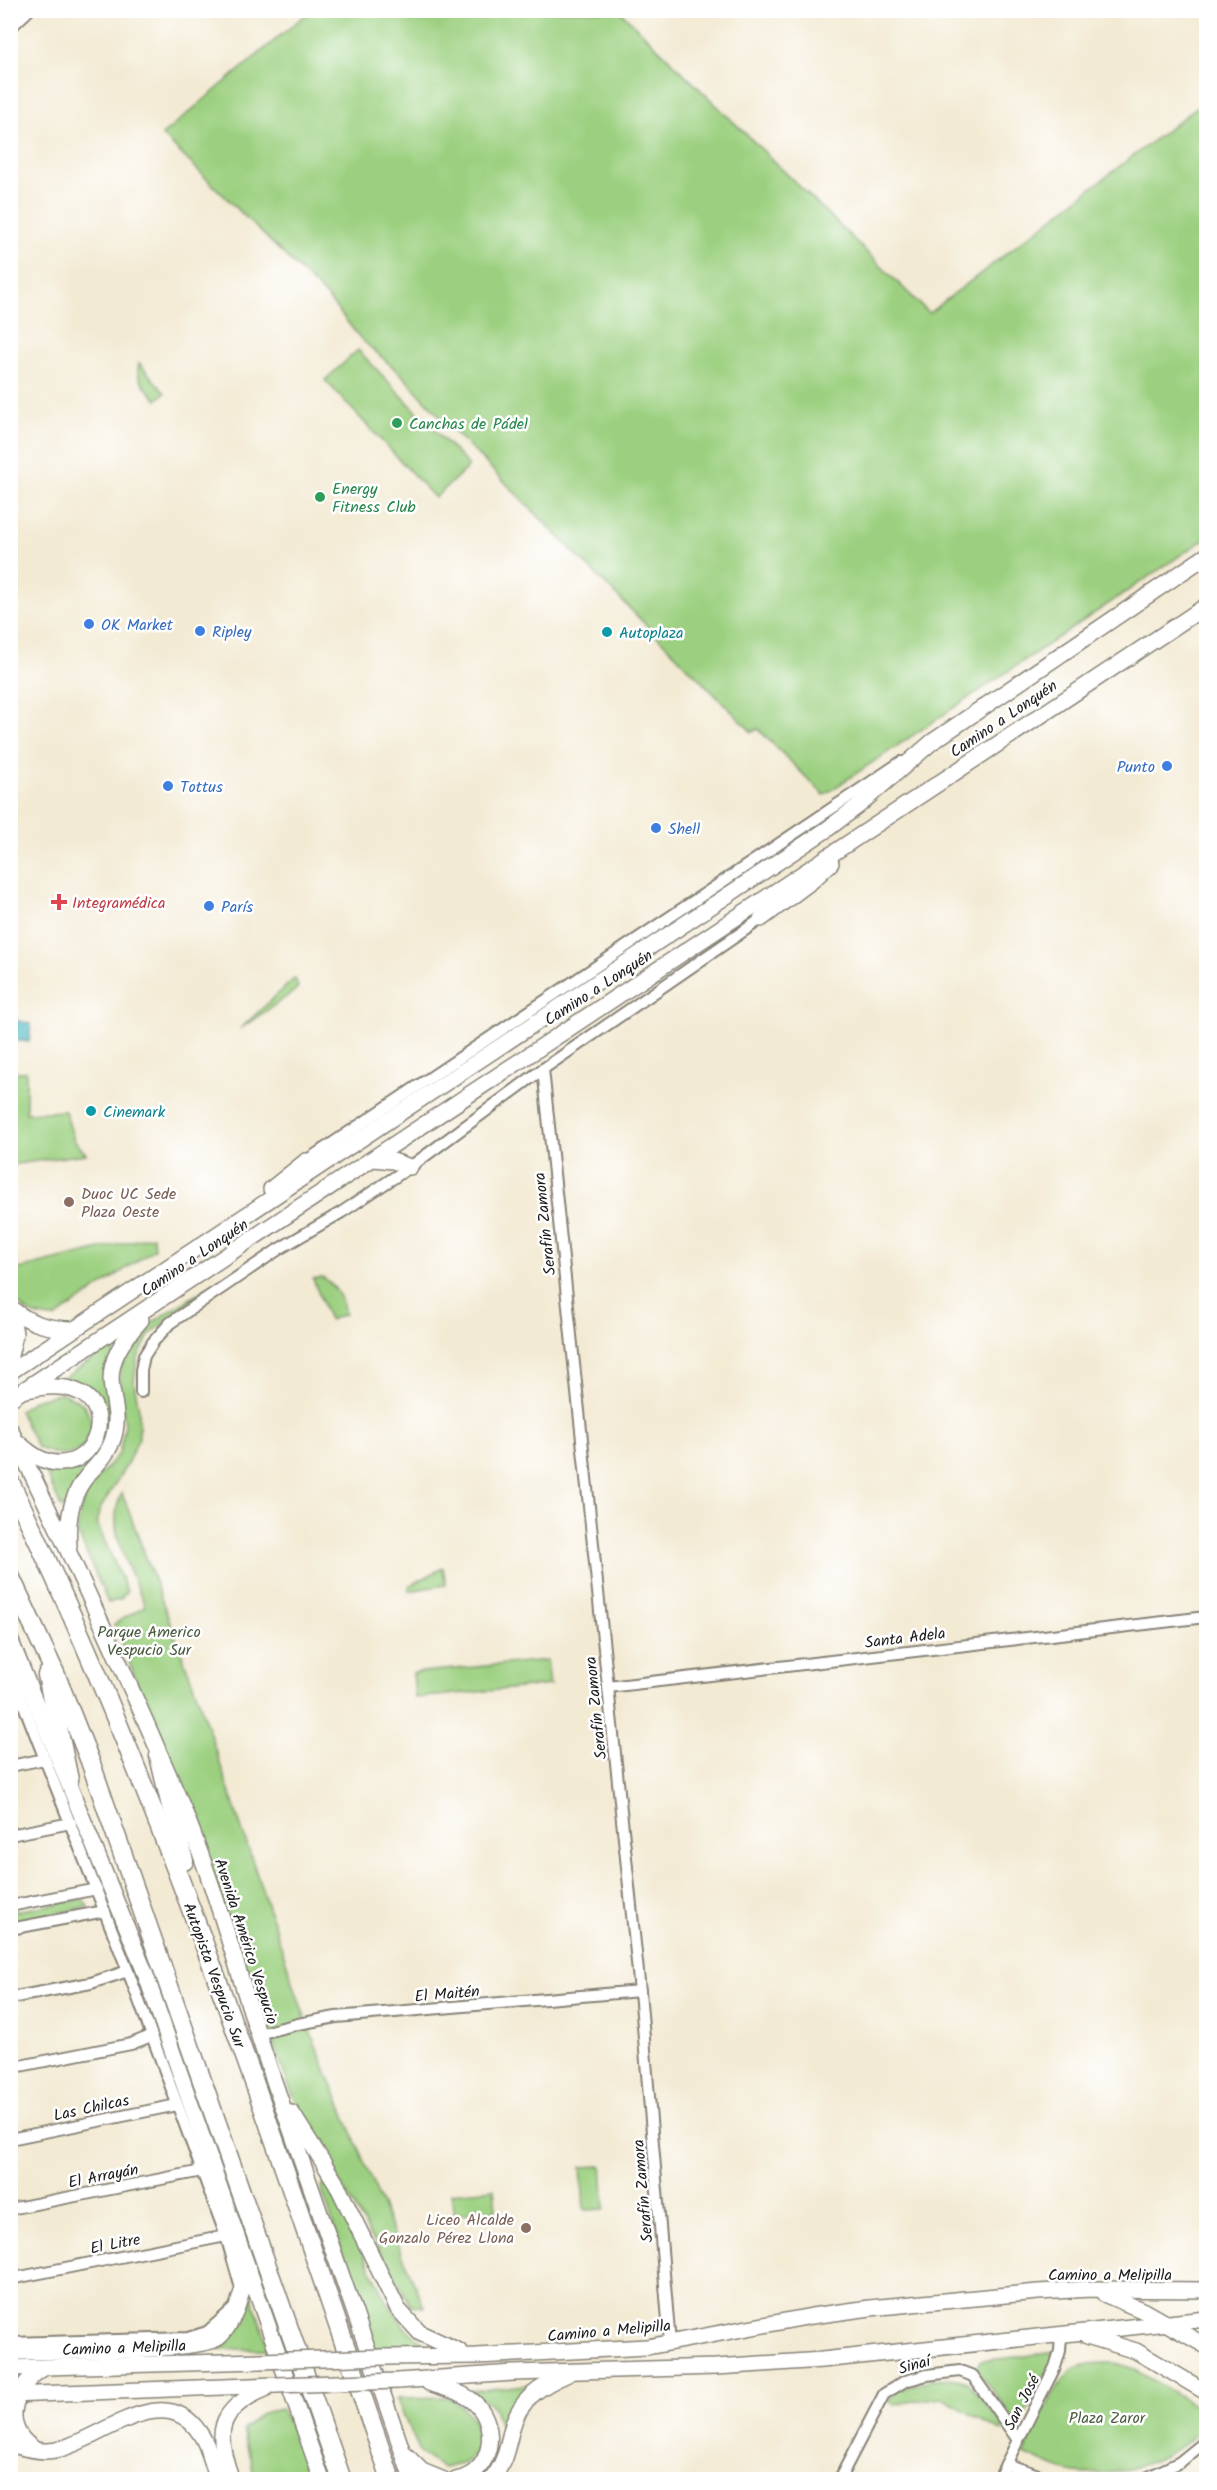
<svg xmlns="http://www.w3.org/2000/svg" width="1217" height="2490" viewBox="0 0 1217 2490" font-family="Kalam,sans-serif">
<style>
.green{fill:#9cd080;stroke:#5c764e;stroke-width:1.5}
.water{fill:#49b8c2;stroke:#326a6f;stroke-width:1.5}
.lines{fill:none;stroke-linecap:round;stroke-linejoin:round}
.minor-casing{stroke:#888378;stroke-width:14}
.primary-casing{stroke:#888378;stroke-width:18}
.motorway-casing{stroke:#888378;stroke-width:21}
.minor{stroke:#fff;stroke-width:10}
.primary{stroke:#fff;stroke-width:15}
.motorway{stroke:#fff;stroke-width:18}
.primary-bridge-casing{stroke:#888378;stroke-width:18;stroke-linecap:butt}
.primary-bridge{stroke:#fff;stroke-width:15}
.leisure-dot{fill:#2e9e5b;stroke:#fff;stroke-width:2}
.shop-dot{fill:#3f7fe0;stroke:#fff;stroke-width:2}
.culture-dot{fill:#0f9aa8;stroke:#fff;stroke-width:2}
.health-dot{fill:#e0444e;stroke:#fff;stroke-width:2}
.education-dot{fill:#8d6e63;stroke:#fff;stroke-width:2}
.labels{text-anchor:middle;stroke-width:5;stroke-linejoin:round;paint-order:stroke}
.leisure-label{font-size:16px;fill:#27864d;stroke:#fff;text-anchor:start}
.shop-label{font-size:16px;fill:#366cbe;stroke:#fff;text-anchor:start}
.culture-label{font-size:16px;fill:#0d838f;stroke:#fff;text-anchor:start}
.street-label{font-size:16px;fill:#1c1c1c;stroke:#fff}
.health-label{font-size:16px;fill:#be3a42;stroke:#fff;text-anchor:start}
.education-label{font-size:16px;fill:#785e54;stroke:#fff;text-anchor:start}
.park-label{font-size:16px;fill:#495b3f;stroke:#fff}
</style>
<rect width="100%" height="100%" fill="#fff"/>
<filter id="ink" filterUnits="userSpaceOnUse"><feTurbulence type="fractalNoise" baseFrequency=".0167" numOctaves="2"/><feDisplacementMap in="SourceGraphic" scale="12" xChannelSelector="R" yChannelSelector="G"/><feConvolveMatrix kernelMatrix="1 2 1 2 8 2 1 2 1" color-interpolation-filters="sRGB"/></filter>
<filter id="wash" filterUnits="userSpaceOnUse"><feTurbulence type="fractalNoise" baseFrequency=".008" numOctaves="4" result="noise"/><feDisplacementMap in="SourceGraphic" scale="24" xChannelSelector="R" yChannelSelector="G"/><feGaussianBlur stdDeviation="1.35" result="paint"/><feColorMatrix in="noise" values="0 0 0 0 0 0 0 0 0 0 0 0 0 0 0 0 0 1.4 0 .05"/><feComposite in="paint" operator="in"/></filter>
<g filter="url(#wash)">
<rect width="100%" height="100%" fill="#f3ead3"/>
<g class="green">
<path d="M 311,10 L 620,11 L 929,313 L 1206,100 L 1206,538 L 824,795 L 758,729 L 752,732 L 446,423 L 403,376 L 361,339 L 327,297 L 162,135 Z"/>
<path d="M 358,350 L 469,466 L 435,498 L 325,380 Z"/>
<path d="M 139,363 L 165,393 L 157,400 C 148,389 134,379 139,363 Z"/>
<path d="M 295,978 L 298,987 L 292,993 L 240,1029 Z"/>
<path d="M 11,1072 L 26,1072 L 26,1113 L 65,1111 L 74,1140 L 86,1154 L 16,1164 L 11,1167 Z"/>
<path d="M 153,1236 L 154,1249 L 55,1318 C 23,1317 11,1304 11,1271 Z"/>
<path d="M 322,1277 C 336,1286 342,1298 345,1314 L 329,1320 L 313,1279 Z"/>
<path d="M 209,1287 L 149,1335 L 137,1360 L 134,1382 L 139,1410 L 139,1437 L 127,1464 L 99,1511 L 97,1524 L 127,1591 L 121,1599 L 108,1603 L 77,1531 L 81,1508 L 91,1485 L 119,1454 L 125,1425 L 119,1388 L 121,1367 L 129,1348 L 148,1325 Z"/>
<path d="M 115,1344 L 110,1435 L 65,1508 L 61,1507 L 44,1469 L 46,1466 C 57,1463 83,1460 91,1455 C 109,1443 107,1410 95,1395 C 87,1385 74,1383 62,1379 Z"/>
<path d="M 62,1393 C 84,1402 87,1404 93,1428 C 90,1433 88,1442 84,1446 C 71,1460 51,1454 37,1447 L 19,1411 L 34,1400 Z"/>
<path d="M 122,1493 L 196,1692 L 307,2024 L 424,2307 L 411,2305 L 310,2131 L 289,2086 L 169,1762 L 114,1624 L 145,1606 C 132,1572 103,1529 122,1493 Z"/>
<path d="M 443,1568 L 446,1585 L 410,1591 L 409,1586 Z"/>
<path d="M 547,1660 L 550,1685 L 415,1698 L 413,1673 Z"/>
<path d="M 83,1899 L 88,1907 L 11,1923 L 11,1912 Z"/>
<path d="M 602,2166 L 605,2209 L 584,2210 L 581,2167 Z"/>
<path d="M 326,2181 L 389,2304 L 406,2329 L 429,2346 L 374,2348 L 321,2187 Z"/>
<path d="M 494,2189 L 496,2210 L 454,2215 L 451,2193 Z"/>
<path d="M 251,2294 L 269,2349 L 217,2349 C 238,2332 245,2321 251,2294 Z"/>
<path d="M 1058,2352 L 1019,2425 L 976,2370 L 981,2361 Z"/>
<path d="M 1115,2363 L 1132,2368 L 1206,2411 L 1206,2424 C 1176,2459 1122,2478 1076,2473 C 1058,2471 1039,2460 1023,2454 C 1034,2433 1055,2382 1073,2370 C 1086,2362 1101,2363 1115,2363 Z"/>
<path d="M 957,2379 L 968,2382 L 1004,2426 L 1002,2432 L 941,2397 L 894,2404 L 889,2402 L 897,2390 L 930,2380 Z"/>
<path d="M 536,2384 L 491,2474 L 483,2479 L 470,2479 L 482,2472 L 497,2448 L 501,2431 L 494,2407 L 470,2391 Z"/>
<path d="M 449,2397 C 473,2416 479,2418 477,2450 L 465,2463 L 442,2468 L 421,2454 L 396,2398 Z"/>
<path d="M 281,2409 L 299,2442 L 305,2463 L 298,2479 L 255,2479 L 243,2430 L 262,2413 Z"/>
</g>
<path class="water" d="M 11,1019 L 31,1024 L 29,1042 L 11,1040 Z"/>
</g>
<g filter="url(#ink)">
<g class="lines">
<g class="minor-casing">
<g id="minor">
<path d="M 10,28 L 29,10"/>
<path d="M 543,1069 L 640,1991 L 670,2344"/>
<path d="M 306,1161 L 901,762"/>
<path d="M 141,1392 L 141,1370 L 144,1356 L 153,1342 L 170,1323 L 279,1249 L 342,1212 L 410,1167 L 543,1069 L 761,919"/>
<path d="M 10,1670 L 128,1971 L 226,2236 L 240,2285"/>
<path d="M 608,1687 L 1206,1617"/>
<path d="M 10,1766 L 45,1759"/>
<path d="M 10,1835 L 71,1823"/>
<path d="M 10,1906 L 97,1889"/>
<path d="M 10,1929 L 105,1911"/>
<path d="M 10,1998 L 91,1983 L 128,1971"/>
<path d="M 258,2034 L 298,2024 L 336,2017 L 640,1991"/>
<path d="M 10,2068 L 131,2044 L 151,2036"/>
<path d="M 10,2139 L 177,2105"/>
<path d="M 10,2209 L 202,2171"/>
<path d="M 10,2279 L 226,2236"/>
<path d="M 10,2343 L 188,2338 L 207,2332 L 232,2310"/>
<path d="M 1006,2464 L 1053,2480"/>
<path d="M 839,2480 L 884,2394 L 905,2381 L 927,2375 L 960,2371 L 973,2376 L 1018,2440"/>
<path d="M 998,2480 L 1055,2367 L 1060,2351 L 1061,2335"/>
<path d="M 1142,2480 L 1180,2462 L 1206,2441"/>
</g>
</g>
<g class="primary-casing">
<g id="primary">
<path d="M 761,919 L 813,880 L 831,863"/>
<path d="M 374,1159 L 393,1161 L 410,1167"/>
<path d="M 271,1189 L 306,1161"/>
<path d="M 10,1307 C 30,1325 51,1329 76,1329"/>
<path d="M 10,1356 L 15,1334 L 11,1308"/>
<path d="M 10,1372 L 826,830 L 858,806 L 932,742 L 1206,556"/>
<path d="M 10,1399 L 1206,606"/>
<path d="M 10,1429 C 68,1548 123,1668 175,1789 C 212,1874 235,1964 264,2052 C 313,2195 364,2336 412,2480"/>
<path d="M 19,1443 C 94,1516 148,1364 27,1390"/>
<path d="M 69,1546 C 67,1521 70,1496 87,1476 C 97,1464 108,1455 113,1439 C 119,1421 115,1407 112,1389 C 107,1361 123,1340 141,1320"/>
<path d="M 10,1639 L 144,1970 L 322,2480"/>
<path d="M 292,2113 L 336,2183 L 398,2309 L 420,2333 L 459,2351"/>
<path d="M 1104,2294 L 1144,2311 L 1206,2346"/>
<path d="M 1087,2336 L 1136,2351 L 1206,2392"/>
<path d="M 10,2352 C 45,2351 197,2353 218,2338 C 234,2326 245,2286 247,2266"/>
<path d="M 384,2357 L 477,2356 L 647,2347 L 812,2316 L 870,2308 L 1038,2292 L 1090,2289 L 1206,2290"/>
<path d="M 10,2368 L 260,2361"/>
<path d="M 398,2381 L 513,2373 L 716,2367 L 822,2360 L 1206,2319"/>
<path d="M 429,2383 C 445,2388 463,2392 475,2403 C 500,2427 492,2474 456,2480"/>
<path d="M 10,2395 L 276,2385"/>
<path d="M 10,2444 C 25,2449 41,2453 56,2450 C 99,2441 163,2379 199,2432 C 209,2445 212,2464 218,2480"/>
<path d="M 33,2448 C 0,2426 14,2385 44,2368"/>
<path d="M 407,2456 L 422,2471 L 444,2480"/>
<path d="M 232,2480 C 214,2433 217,2409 265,2389"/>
<path d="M 491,2480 C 505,2464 507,2447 512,2428 C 519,2399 542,2385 568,2374"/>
</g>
</g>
<g class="motorway-casing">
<g id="motorway">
<path d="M 10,1482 C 166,1803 275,2143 391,2480"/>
<path d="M 10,1576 L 55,1673 L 90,1761 L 342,2480"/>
<path d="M 47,1675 L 69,1780"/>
<path d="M 159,1756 L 184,1861"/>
</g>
</g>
<use href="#minor" class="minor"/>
<use href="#primary" class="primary"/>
<use href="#motorway" class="motorway"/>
<g class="primary-bridge-casing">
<g id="primary-bridge">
<path d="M 260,2361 L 384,2357"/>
<path d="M 276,2385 L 398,2381"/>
</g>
</g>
<use href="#primary-bridge" class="primary-bridge"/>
</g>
</g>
<g class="leisure-dot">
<circle cx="397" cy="423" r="6"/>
<circle cx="320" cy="497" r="6"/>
</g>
<g class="shop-dot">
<circle cx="89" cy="624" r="6"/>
<circle cx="200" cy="631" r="6"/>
<circle cx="1167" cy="766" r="6"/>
<circle cx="168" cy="786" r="6"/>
<circle cx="656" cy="828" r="6"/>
<circle cx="209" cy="906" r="6"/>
</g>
<g class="culture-dot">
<circle cx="607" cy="632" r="6"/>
<circle cx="91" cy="1111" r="6"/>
</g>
<path class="health-dot" d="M56 893h6v6h6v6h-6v6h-6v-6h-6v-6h6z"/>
<g class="education-dot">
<circle cx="69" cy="1202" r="6"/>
<circle cx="526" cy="2228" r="6"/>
</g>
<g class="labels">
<g class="leisure-label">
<text x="409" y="429">Canchas de Pádel</text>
<text x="332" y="494">Energy<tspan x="332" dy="18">Fitness Club</tspan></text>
</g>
<g class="shop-label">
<text x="101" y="630">OK Market</text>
<text x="212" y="637">Ripley</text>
<text x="1155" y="772" text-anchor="end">Punto</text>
<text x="180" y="792">Tottus</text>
<text x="668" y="834">Shell</text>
<text x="221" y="912">París</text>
</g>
<g class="culture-label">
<text x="619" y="638">Autoplaza</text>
<text x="103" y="1117">Cinemark</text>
</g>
<g class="street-label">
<text transform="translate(1003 718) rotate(-34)" y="6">Camino a Lonquén</text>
<text transform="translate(598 987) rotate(-33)" y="6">Camino a Lonquén</text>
<text transform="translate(544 1224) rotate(-96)" y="6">Serafín Zamora</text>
<text transform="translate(194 1257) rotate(-34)" y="6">Camino a Lonquén</text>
<text transform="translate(905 1637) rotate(-7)" y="6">Santa Adela</text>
<text transform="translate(595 1708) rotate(-96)" y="6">Serafín Zamora</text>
<text transform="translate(247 1941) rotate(72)" y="6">Avenida Américo Vespucio</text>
<text transform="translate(215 1975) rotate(70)" y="6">Autopista Vespucio Sur</text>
<text transform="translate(447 1993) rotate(-5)" y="6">El Maitén</text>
<text transform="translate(91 2107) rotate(-12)" y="6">Las Chilcas</text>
<text transform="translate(103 2175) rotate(-11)" y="6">El Arrayán</text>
<text transform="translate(642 2191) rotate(-95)" y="6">Serafín Zamora</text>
<text transform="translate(115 2243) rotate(-11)" y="6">El Litre</text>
<text x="1110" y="2280">Camino a Melipilla</text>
<text transform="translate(609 2330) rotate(-5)" y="6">Camino a Melipilla</text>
<text transform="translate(124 2347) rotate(-2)" y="6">Camino a Melipilla</text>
<text transform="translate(914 2364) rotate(-16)" y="6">Sinaí</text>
<text transform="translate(1021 2402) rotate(-63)" y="6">San José</text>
</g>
<g class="health-label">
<text x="72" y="908">Integramédica</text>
</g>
<g class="education-label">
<text x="81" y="1199">Duoc UC Sede<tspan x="81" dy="18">Plaza Oeste</tspan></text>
<text x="514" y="2225" text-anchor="end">Liceo Alcalde<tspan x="514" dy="18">Gonzalo Pérez Llona</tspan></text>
</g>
<g class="park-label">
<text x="149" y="1637">Parque Americo<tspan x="149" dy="18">Vespucio Sur</tspan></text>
<text x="1107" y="2423">Plaza Zaror</text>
</g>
</g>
<rect width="1217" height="2490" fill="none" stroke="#fff" stroke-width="36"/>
</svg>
